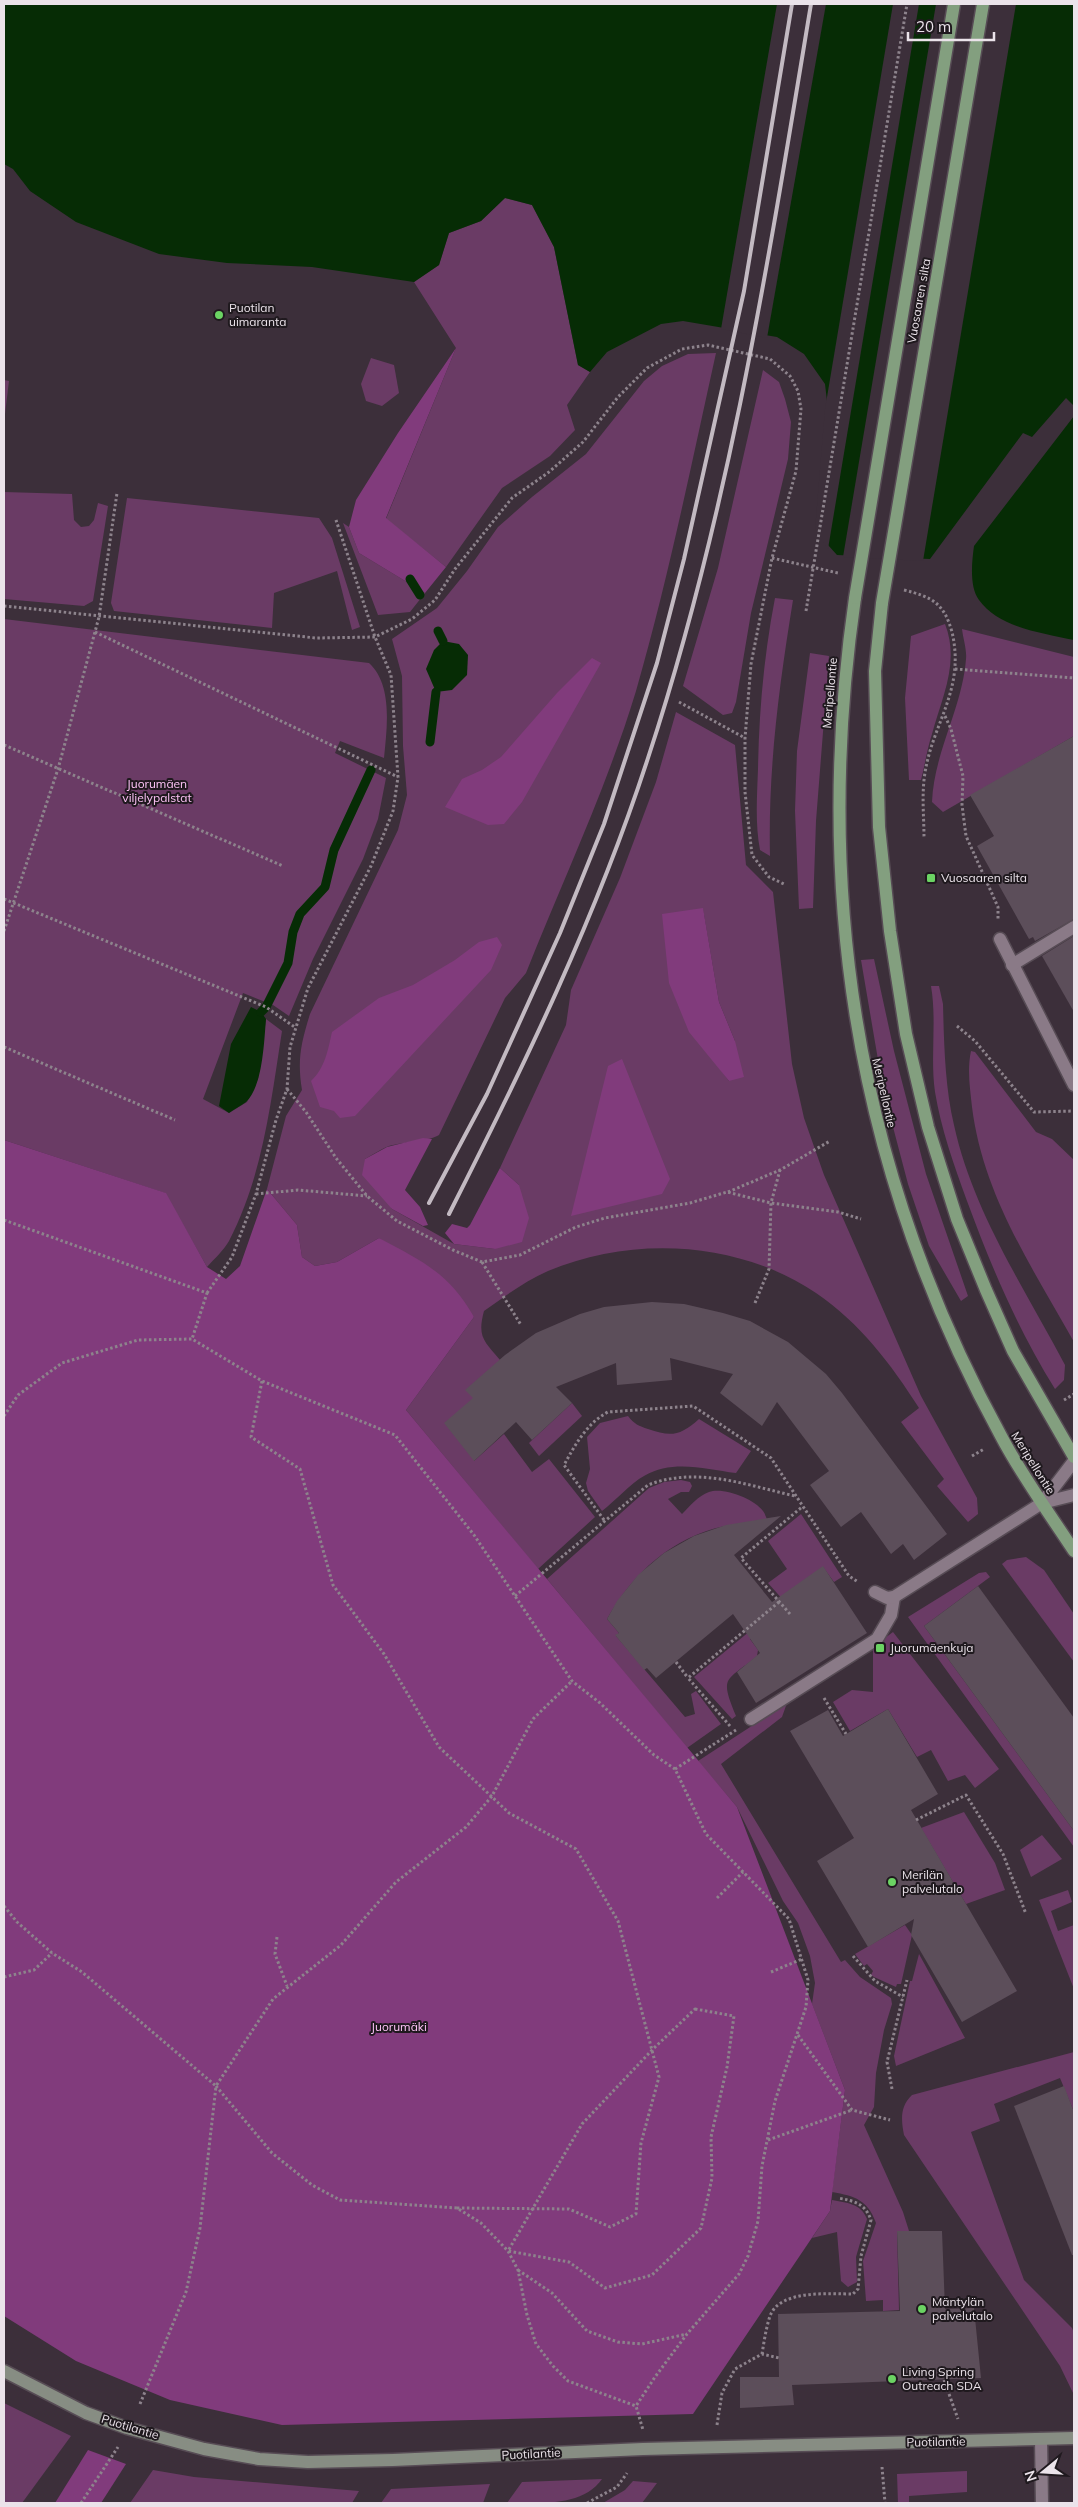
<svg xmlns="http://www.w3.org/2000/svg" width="1078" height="2507" viewBox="0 0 1078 2507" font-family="Mulish,sans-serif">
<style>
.green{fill:#6a3b65;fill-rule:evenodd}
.forest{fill:#813b7c}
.water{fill:#062c05}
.pier{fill:#3c2f3a}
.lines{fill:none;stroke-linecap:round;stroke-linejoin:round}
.stream{stroke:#062c05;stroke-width:9}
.building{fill:#5c4e5a}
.lane-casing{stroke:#574c55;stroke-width:15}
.street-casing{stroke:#574c55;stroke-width:15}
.secondary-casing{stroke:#574c55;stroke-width:15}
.primary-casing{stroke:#574c55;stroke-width:15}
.path{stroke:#8d838c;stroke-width:3;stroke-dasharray:2.5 2.5;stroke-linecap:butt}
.lane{stroke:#8a7a87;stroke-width:12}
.street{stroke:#8a7a87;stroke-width:12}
.secondary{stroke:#878d83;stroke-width:12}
.primary{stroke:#839f7f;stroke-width:12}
.rail{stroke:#c3bac2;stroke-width:4}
.primary-bridge-casing{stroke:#574c55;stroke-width:15;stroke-linecap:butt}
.path-bridge{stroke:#8d838c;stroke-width:3;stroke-dasharray:2.5 2.5;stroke-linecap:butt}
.primary-bridge{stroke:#839f7f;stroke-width:12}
.poi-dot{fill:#6bd363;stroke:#1f191e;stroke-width:2}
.labels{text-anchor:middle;stroke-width:4;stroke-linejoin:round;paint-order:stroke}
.street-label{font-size:12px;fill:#ebe3ea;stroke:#1f191e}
.poi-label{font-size:12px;fill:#ebe3ea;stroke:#1f191e;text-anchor:start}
.park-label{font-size:12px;fill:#fdc2f6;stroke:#1f191e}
</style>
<rect width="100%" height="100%" fill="#3c2f3a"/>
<g class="green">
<path d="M 505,198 L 532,205 L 554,247 L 578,365 L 590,372 L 567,405 L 575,430 L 550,456 L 502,488 L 446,567 L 386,519 L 456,348 L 414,282 L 439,265 L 449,233 L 481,221 Z"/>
<path d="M 716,353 C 691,466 668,580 636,691 C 607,787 563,880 526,973 L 505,998 L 439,1135 C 430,1141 402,1142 389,1146 C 381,1149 372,1155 365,1159 L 392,1209 L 454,1244 L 495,1249 L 519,1185 L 500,1168 L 566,1025 L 571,990 L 620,878 L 656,782 L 676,712 L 735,745 L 746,865 L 773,892 L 792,1064 L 804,1118 L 824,1175 L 921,1396 L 977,1498 L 978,1514 L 968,1522 L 937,1486 L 944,1479 L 901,1422 L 919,1408 C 891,1364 860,1323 816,1293 C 739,1241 633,1235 548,1271 C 525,1281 504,1297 484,1311 C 477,1337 484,1341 500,1360 L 473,1398 L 474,1461 L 504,1434 L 532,1472 L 549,1459 L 595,1517 L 538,1569 L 406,1410 L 474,1317 L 379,1238 L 337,1262 L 315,1266 L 302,1257 L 297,1225 L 267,1189 L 286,1116 L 302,1090 C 297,1060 301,1043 310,1014 L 398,830 L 407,795 L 403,746 L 402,676 L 392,639 L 437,608 L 467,571 L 498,527 L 532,497 L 586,454 L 644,381 L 662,366 L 688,354 ZM 703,909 L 719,1002 L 735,1041 L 729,1081 L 717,1065 Z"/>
<path d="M 371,358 L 394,365 L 399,393 L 382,406 L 366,401 L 361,384 Z"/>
<path d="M 763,370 L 779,382 L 785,399 L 791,422 L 788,459 L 751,613 L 736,702 L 732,713 L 723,715 L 683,686 L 718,568 Z"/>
<path d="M 4,380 L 9,381 L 4,422 Z"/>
<path d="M 4,492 L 72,494 L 74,520 L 81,527 L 89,526 L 94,520 L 98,503 L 108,506 L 93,601 L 84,606 L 4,599 Z"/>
<path d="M 127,498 L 319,518 L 332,538 L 360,627 L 352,630 L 337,571 L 274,593 L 272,628 L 114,611 L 111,603 Z"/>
<path d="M 343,523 L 349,527 L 359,553 L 425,593 L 410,612 L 378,615 Z"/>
<path d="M 775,598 L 793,600 C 779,687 768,768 770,856 L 760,850 C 755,824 757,796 758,769 C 759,711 764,655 775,598 Z"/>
<path d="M 4,619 L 369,663 C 393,685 387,728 384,758 L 340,741 L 335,753 L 386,778 L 378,819 L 363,859 L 313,959 L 289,1016 L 273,1005 L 243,993 L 203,1099 L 229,1113 L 247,1102 L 258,1079 L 266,1019 L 282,1031 C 271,1101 263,1176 229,1241 C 224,1250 214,1259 207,1267 L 165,1193 L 4,1140 Z"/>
<path d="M 945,624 C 960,662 942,697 932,734 C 927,749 925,765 921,780 L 909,780 L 905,698 L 911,636 Z"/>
<path d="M 962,629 L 1074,657 L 1074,736 L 943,812 L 932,802 C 934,752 962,709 966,659 C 967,650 963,638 962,629 Z"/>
<path d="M 810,653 L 829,656 L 816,821 L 813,908 L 799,909 L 795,811 L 797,751 Z"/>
<path d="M 874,959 L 894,1051 L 926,1174 L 968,1296 L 961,1301 L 929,1246 L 908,1184 L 883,1089 L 861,960 Z"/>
<path d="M 931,986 L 939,986 L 943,1004 C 944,1044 945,1087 954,1125 C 973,1212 1024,1287 1065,1365 L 1064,1380 L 1055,1389 C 1018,1330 991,1266 967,1201 C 954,1165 941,1129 935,1092 C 930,1057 937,1021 931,986 Z"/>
<path d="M 971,1051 L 975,1052 L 1036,1132 L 1052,1139 L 1074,1160 L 1074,1342 C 1032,1267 983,1195 972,1107 C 970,1088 967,1070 971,1051 Z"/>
<path d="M 572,1403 L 582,1416 L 539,1456 L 529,1443 Z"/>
<path d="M 628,1416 C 634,1424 639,1426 648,1429 C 671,1437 680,1436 699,1419 L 751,1451 L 736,1473 C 705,1469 673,1459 644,1476 C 631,1483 615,1501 602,1511 L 588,1491 L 586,1483 L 590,1469 L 587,1437 L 600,1423 Z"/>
<path d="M 681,1480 L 690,1482 L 692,1486 L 689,1492 L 681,1492 L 668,1499 L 682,1514 C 690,1506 698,1496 709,1492 C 724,1487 754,1499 763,1511 C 765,1513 766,1518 768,1521 C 754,1522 739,1523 725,1526 C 672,1537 633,1573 607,1619 L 619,1633 L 616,1636 L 685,1717 L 695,1714 L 691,1694 L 696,1691 L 721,1724 L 687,1748 L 547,1579 L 649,1488 L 664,1482 Z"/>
<path d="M 801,1514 L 842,1577 L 834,1582 L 823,1567 L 793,1611 L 768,1583 L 787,1569 L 768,1541 Z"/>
<path d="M 1026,1557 L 1044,1570 L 1074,1614 L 1074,1662 L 1002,1564 L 1007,1560 Z"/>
<path d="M 986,1572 L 990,1577 L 924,1626 L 1074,1831 L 1074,1847 L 908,1617 L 979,1573 Z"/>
<path d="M 778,1608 L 750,1639 L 758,1650 L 757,1656 C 726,1682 719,1675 736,1716 L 732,1719 L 694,1677 Z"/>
<path d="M 893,1632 L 999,1769 L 975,1788 L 965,1775 L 948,1781 L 931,1750 L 917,1757 L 888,1709 L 850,1731 L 833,1702 L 852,1690 L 873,1692 L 873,1647 Z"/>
<path d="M 787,1703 L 782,1717 L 721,1764 L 841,1962 L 845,1960 L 860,1977 L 891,1998 L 892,2004 L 884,2030 L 876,2073 L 874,2107 L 864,2125 L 903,2212 L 909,2231 L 897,2232 L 899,2310 L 883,2311 L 883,2300 L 866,2301 L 863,2261 L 876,2223 C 868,2200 855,2196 832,2192 L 845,2090 L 812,2004 L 815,1983 L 810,1956 L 798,1923 L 783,1901 L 737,1807 L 698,1761 Z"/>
<path d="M 964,1812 L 995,1863 L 1005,1890 L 966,1904 L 921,1828 Z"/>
<path d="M 1042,1835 L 1062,1859 L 1031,1877 L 1020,1850 Z"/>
<path d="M 1068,1890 L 1072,1902 L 1051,1911 L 1058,1931 L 1074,1925 L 1074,1989 L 1039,1900 Z"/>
<path d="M 905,1925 L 912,1935 L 901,1984 L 897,1984 L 896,1987 L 874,1977 L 871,1975 L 873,1971 L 867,1964 L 864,1966 L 855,1954 Z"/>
<path d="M 919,1954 L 965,2038 L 896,2066 L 894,2056 L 910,1981 L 912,1981 Z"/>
<path d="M 1074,2052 L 1074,2112 L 1060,2078 L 994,2104 L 1000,2121 L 971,2132 L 1024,2280 L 1072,2328 L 1074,2333 L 1074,2395 L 1060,2366 L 904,2135 C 901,2120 900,2106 912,2095 Z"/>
<path d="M 832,2200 C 846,2203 861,2203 867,2219 L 856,2257 L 857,2282 L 848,2287 L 841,2281 L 837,2232 L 812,2238 L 830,2211 Z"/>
<path d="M 4,2403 L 71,2436 L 22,2503 L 4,2503 Z"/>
<path d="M 153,2470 L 194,2477 L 359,2491 L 352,2503 L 130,2503 Z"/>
<path d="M 967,2471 L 967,2492 L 909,2496 L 909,2503 L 898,2503 L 897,2474 Z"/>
<path d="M 602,2479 C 583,2507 538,2503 507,2503 L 522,2482 Z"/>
<path d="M 633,2481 L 657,2483 L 642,2503 L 603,2503 L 625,2490 Z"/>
<path d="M 490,2484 L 483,2503 L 381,2503 L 391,2489 Z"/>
</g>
<g class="forest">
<path d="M 456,348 L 386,518 L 446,567 L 425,593 L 359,553 L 349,527 L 356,500 L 398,433 Z"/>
<path d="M 592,658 L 601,663 L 522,802 L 504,824 L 488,825 L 445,807 L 462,779 L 482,770 L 501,757 L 557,693 Z"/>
<path d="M 703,908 L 719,1002 L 735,1041 L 744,1077 L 729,1081 L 689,1032 L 669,983 L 662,914 Z"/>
<path d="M 497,937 L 502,945 L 491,970 L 355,1116 L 340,1118 L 334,1111 L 320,1107 L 311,1081 C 325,1068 328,1050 332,1032 L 379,998 L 413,985 L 455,960 L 479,942 Z"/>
<path d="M 622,1059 L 670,1179 L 662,1194 L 571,1216 L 608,1066 Z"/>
<path d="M 423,1138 L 432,1139 L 405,1190 L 420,1207 L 428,1225 L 423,1226 L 392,1209 L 362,1175 L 365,1159 L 387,1147 Z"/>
<path d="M 4,1140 L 166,1193 L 207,1267 L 226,1279 L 240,1266 L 267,1189 L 297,1225 L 302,1257 L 315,1266 L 337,1262 L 379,1238 C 422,1261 449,1273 474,1317 L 406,1410 L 737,1807 L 845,2090 L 830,2211 L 693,2414 L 282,2425 L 170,2400 L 76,2361 L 4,2316 Z"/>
<path d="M 500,1168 L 519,1185 L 529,1218 L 522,1242 L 495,1249 L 454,1244 L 445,1233 L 452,1224 L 467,1228 L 470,1225 Z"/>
<path d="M 88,2450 L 126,2464 L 101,2503 L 55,2503 Z"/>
</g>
<g class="water">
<path d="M 4,4 L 1074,4 L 1074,406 L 1066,398 L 1032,437 L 1023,433 L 930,559 L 837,555 L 828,545 L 829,418 L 825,384 L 804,354 L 777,337 L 683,321 L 661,324 L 607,352 L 590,372 L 578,365 L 554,247 L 532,205 L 505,198 L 481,221 L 449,233 L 439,265 L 414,282 L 312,267 L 227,263 L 159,254 L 76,222 L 30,191 L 13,169 L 4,164 Z"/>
<path d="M 1074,416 L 1074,640 C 1043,633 999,628 979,600 C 969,587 972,561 974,546 Z"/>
<path d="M 443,641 L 459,644 L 468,655 L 467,675 L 452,690 L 436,692 L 426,669 L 434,650 Z"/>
<path d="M 251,1007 L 261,1012 L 266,1019 C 264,1042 263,1086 246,1102 C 241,1106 234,1109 229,1113 L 219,1106 L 231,1044 Z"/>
</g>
<g class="pier">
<path d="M 777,4 L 826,4 L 767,338 L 721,329 Z"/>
<path d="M 893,4 L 919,4 L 828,549 L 815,530 L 825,409 Z"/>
<path d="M 936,4 L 1016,4 L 923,561 L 843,557 Z"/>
</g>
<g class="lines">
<g class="stream">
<path d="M 410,579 L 420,595"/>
<path d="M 438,631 L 443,641"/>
<path d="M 430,742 L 436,692"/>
<path d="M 261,1012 L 266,1007 L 288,963 L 293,932 L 300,914 L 325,887 L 334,850 L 371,770"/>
</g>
</g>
<g class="building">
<path d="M 1074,736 L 1074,919 L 1035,941 L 1033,937 L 1029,939 L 977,846 L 994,836 L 970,795 Z"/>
<path d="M 1074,936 L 1074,1012 L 1042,956 Z"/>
<path d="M 652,1302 L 684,1304 L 723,1313 L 750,1321 L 788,1342 L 826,1374 L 842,1393 L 947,1534 L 914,1560 L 903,1544 L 891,1554 L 861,1512 L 841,1527 L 810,1485 L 829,1471 L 777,1402 L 762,1426 L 720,1393 L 733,1374 L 670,1358 L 672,1380 L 617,1385 L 616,1363 L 556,1387 L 572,1403 L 532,1440 L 516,1422 L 474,1461 L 444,1423 L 473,1398 L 465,1390 L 505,1355 L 536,1333 L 580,1314 L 604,1307 Z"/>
<path d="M 781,1516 L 734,1555 L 772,1602 L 823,1566 L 867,1633 L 756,1703 L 737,1672 L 760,1653 L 733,1614 L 656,1678 L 647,1668 L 644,1670 L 615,1635 L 619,1633 L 607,1619 L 617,1601 L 638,1575 L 664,1553 L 694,1536 L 726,1525 Z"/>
<path d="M 978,1586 L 1074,1718 L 1074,1831 L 924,1626 Z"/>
<path d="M 888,1709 L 938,1794 L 911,1810 L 1017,1991 L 962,2022 L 911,1935 L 914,1919 L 868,1947 L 817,1861 L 854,1838 L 790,1731 L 828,1710 L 843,1736 Z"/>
<path d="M 1064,2086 L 1074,2112 L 1074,2255 L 1072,2255 L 1014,2106 Z"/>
<path d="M 897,2231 L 942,2231 L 945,2309 L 974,2308 L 981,2378 L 792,2385 L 794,2405 L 740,2408 L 740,2377 L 779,2377 L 778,2314 L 900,2311 Z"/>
</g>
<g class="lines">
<g class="lane-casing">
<g id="lane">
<path d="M 1000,939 L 1074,1085"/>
<path d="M 1012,965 L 1074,927"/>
<path d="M 751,1719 L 877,1639 L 891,1615 L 894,1597"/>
</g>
</g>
<g class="street-casing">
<g id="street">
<path d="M 1042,1503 L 1074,1461"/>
<path d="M 875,1592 L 887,1598 L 894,1597 L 1042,1503 L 1074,1495"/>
<path d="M 1041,2439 L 1042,2503"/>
</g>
</g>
<g class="secondary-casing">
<path id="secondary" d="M 4,2371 L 86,2413 L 127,2428 L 204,2449 L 259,2459 L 308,2462 L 393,2460 L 643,2449 L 1074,2438"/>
</g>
<g class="primary-casing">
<g id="primary">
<path d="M 855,598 C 812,894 857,1173 1001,1436 C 1022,1476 1049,1513 1074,1551"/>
<path d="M 882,603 L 875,671 L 879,827 L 890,931 L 906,1034 L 928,1127 L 957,1219 L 986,1290 L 1013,1351 L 1074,1457"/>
</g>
</g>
<g class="path">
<path d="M 772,558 L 838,573"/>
<path d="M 904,590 C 932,597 944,603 952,632 C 966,692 930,725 924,780 C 922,799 924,819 924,838"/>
<path d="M 4,606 L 316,638 L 375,637 L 412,619 L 435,600 L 455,569 L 512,498 L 549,472 L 583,442 L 618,397 L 647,368 L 682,349 L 708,345 L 770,359 L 790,376 L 798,391 L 801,409 L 796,471 L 772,558 L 751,664 L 745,738 L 745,792 L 752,855 L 769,877 L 784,884"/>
<path d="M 95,632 L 398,777"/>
<path d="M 955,669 L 1074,678"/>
<path d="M 679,702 L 745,738"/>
<path d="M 945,716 L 951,729 L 963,776 L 962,805 L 966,836 L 998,907 L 998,920"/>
<path d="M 4,745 L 283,866"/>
<path d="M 4,899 L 266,1007 L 296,1028"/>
<path d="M 4,931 L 58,769 L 99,617 L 117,493"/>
<path d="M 957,1026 L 975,1041 L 1034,1112 L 1074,1111"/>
<path d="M 4,1047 L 175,1120"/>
<path d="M 287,1089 L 306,1112 L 336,1158 L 367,1196 L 397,1221 L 453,1250 L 482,1262 L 520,1255 L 576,1227 L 605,1218 L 690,1203 L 727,1192 L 771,1203 L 838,1212 L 861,1219"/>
<path d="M 728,1192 L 780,1170 L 830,1141"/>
<path d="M 256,1194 L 298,1190 L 367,1196"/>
<path d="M 4,1220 L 207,1293 L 192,1339"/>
<path d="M 482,1262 L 521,1325"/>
<path d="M 207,1293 L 232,1257 L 256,1194 L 276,1120 L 287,1089 L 290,1047 L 308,988 L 371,866 L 393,811 L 398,777 L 391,675 L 375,637 L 336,520"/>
<path d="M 755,1303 L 769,1269 L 771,1203 L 780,1170"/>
<path d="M 262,1381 L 251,1437 L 300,1469 L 333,1585 L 384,1654 L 439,1747 L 509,1813 L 576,1849 L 618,1921 L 659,2077 L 641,2143 L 636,2214 L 610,2227 L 569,2209 L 457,2208"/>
<path d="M 1064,1400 L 1074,1394"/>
<path d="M 4,1416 L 18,1395 L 62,1363 L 138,1340 L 192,1339 L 262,1381 L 395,1435 L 474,1535 L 572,1681 L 600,1703 L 654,1755 L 675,1769 L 706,1834 L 789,1919 L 808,1980 L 806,2007 L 775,2101 L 762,2166 L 758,2221 L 748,2256 L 739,2274 L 687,2334 L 655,2377 L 636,2406 L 643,2430"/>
<path d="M 972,1456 L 984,1449"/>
<path d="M 604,1520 L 564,1465 C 575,1445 587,1423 608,1412 L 693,1406 L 771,1458 L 849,1576 L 858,1582"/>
<path d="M 515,1596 L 648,1485 C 697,1466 746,1485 795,1496"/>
<path d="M 790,1614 L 741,1558 L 802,1507"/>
<path d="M 676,1662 L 688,1678"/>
<path d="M 824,1698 L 846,1734"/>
<path d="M 730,1726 L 688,1678 L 779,1602"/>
<path d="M 675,1769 L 736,1730"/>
<path d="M 916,1820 L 966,1795 L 1003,1854 L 1026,1914"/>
<path d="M 717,1898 L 743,1872"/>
<path d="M 4,1906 L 17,1922 L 52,1953 L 82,1972 L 216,2086 L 273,1999 L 341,1945 L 396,1882 L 466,1827 L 492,1796 L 533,1719 L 572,1681"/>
<path d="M 277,1937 L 275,1954 L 287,1986"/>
<path d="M 853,1956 L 875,1981 L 903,1997"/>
<path d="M 771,1972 L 802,1959"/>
<path d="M 4,1977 L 34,1970 L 52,1953"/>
<path d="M 695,2009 L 734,2016 L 727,2067 L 711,2137 L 712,2178 L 701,2228 L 652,2275 L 605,2288 L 569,2262 L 508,2251 L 582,2124 L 653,2049 Z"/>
<path d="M 798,2035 L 852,2110 L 890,2120"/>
<path d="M 216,2086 L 272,2153 L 312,2185 L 340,2200 L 457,2208 L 481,2223 L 508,2251 L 518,2270 L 527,2315 L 536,2344 L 553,2366 L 568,2381 L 636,2406"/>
<path d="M 892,2089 L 887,2062 L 907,1980"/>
<path d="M 768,2140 L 852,2110"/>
<path d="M 518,2270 L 552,2293 L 587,2331 L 618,2342 L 642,2344 L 687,2334"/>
<path d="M 762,2354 C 764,2342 766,2328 770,2316 C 780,2289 830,2294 853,2294 L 858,2289 L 861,2256 L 871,2220 C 865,2203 854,2201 838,2198"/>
<path d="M 944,2380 L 958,2419"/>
<path d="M 140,2404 L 186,2292 L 200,2228 L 216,2086"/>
<path d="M 717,2425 L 722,2393 L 735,2369 L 762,2354 L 779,2358"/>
<path d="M 882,2467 L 885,2503"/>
<path d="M 81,2503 L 118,2447"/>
<path d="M 587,2503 L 617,2487 L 627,2473"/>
</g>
<use href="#lane" class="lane"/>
<use href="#street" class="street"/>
<use href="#secondary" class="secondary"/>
<use href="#primary" class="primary"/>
<g class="rail">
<path d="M 429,1203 L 487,1094 L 560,933 L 604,824 L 657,663 L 684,559 L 744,291 L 792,4"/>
<path d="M 449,1214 C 524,1066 597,915 648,758 C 729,513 769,257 811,4"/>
</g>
<g class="primary-bridge-casing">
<g id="primary-bridge">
<path d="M 855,598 L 954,4"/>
<path d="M 882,603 L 983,4"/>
</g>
</g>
<path class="path-bridge" d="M 806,611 L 907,4"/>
<use href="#primary-bridge" class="primary-bridge"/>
</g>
<g class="poi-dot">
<circle cx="219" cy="315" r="5"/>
<rect x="926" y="873" width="10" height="10" rx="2.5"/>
<rect x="875" y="1643" width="10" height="10" rx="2.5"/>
<circle cx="892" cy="1882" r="5"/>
<circle cx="922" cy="2309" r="5"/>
<circle cx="892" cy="2379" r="5"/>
</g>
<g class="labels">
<g class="street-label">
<text transform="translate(919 301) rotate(-80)" y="4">Vuosaaren silta</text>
<text transform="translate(830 693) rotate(-85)" y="4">Meripellontie</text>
<text transform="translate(884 1093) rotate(77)" y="4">Meripellontie</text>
<text transform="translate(1033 1463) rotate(58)" y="4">Meripellontie</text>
<text transform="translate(130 2427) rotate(17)" y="4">Puotilantie</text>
<text transform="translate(936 2442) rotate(-1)" y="4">Puotilantie</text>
<text transform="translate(531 2454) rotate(-3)" y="4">Puotilantie</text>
</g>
<g class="poi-label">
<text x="229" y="312">Puotilan<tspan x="229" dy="14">uimaranta</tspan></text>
<text x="941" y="882">Vuosaaren silta</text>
<text x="890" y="1652">Juorumäenkuja</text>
<text x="902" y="1879">Merilän<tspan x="902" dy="14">palvelutalo</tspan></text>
<text x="932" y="2306">Mäntylän<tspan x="932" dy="14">palvelutalo</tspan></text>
<text x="902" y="2376">Living Spring<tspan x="902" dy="14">Outreach SDA</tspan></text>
</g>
<g class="park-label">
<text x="157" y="788">Juorumäen<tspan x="157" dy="14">viljelypalstat</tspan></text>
<text x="399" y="2031">Juorumäki</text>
</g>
</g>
<rect width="1078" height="2507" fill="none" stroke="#ebe3ea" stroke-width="10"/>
<g transform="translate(1043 2472) rotate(252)" stroke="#1f191e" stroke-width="4" paint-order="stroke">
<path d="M0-4L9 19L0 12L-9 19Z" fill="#ebe3ea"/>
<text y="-8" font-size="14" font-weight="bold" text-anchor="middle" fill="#ebe3ea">N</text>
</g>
<path d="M908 32v8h86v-8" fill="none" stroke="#ebe3ea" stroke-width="2.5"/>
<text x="916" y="32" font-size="15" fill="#ebe3ea" stroke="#1f191e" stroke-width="4" paint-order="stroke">20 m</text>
</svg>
